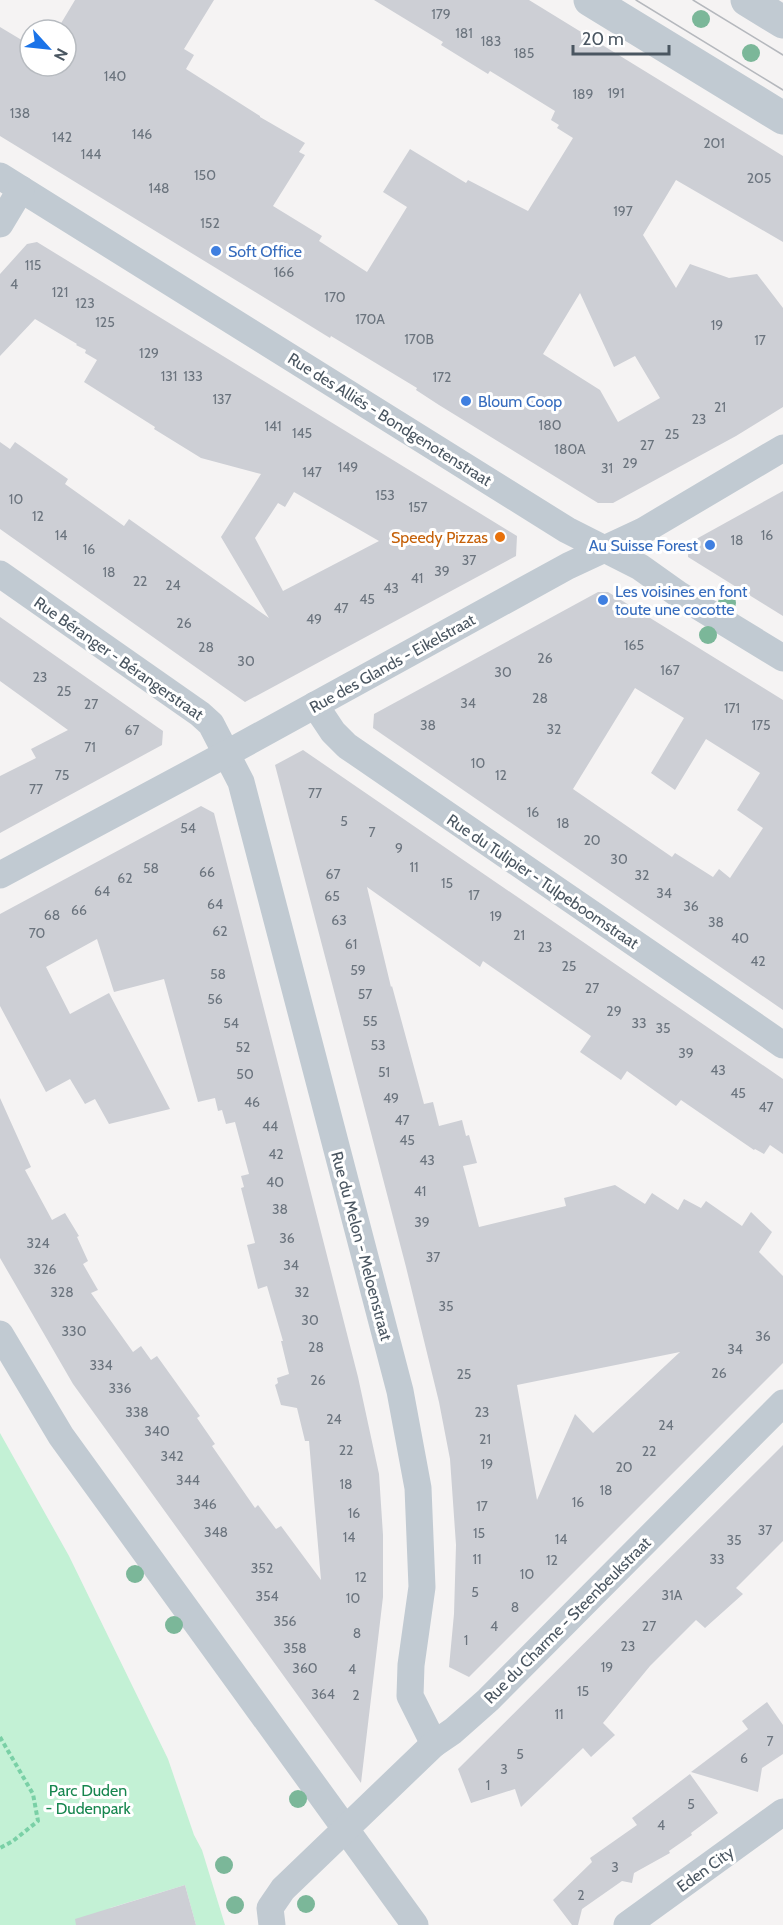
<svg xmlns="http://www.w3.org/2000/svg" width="783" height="1925" viewBox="0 0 783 1925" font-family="Cabin,sans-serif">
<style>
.green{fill:#c3f1d5}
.building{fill:#cdcfd5;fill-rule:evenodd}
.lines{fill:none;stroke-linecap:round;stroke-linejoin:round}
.path{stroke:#7ad0a6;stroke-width:4;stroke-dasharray:4.5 3;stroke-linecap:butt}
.minor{stroke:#c1cad2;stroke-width:27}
.tertiary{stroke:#c1cad2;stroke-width:33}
.tram{stroke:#b5b8bd;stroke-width:1.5}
.tree{fill:#7bb799}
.shop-dot{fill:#3f7fe0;stroke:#fff;stroke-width:2}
.food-dot{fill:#e8710a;stroke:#fff;stroke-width:2}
.labels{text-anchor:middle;stroke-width:6;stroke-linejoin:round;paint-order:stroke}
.number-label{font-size:14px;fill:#6b747e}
.shop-label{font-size:16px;fill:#366cbe;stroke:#fff;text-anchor:start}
.street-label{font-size:16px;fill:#4a5661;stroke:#fff}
.food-label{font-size:16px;fill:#c56008;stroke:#fff;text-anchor:end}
.park-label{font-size:16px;fill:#17864f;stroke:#fff}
</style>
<rect width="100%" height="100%" fill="#f5f3f3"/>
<path class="green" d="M 0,1433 L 69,1556 L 168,1759 L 194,1835 L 202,1850 L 225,1925 L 196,1925 L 185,1885 L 110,1908 L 115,1925 L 0,1925 Z"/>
<g class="building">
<path d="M 75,0 L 214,0 L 184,49 L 194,55 L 186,69 L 260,116 L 260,117 L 305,143 L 299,152 L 305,155 L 273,206 L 322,236 L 319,241 L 367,272 L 407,207 L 383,192 L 410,149 L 466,183 L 468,180 L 528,211 L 573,138 L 557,128 L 559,125 L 551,120 L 555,111 L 490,71 L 488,74 L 441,45 L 443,42 L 374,0 L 529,0 L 783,156 L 783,242 L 676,180 L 643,235 L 676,288 L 690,264 L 729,278 L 757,274 L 783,308 L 783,407 L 736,436 L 613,503 L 598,503 L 439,405 L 416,390 L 417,388 L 331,336 L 330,338 L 278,306 L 0,136 L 0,27 L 30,45 L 30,66 L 66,66 L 66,30 L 57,30 ZM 580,293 L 614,367 L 635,356 L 660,398 L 618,422 L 600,390 L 543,354 Z"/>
<path d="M 37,242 L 517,536 L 516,556 L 245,702 L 0,529 L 0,442 L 10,449 L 15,442 L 68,479 L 65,484 L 124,526 L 129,519 L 269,618 L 221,537 L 261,474 L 201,458 L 154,429 L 155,427 L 84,382 L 97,360 L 85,353 L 86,350 L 76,345 L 77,344 L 35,319 L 0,356 L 0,274 L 27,244 ZM 294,492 L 379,541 L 283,591 L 255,538 L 278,503 L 285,507 Z"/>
<path d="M 783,491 L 783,616 L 688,557 L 689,543 Z"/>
<path d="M 598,592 L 608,592 L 783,700 L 783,1010 L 373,728 L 374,714 ZM 635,688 L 684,718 L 651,773 L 675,790 L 706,739 L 760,773 L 737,810 L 763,828 L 730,878 L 719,869 L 713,877 L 675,853 L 672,857 L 573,789 Z"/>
<path d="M 0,617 L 163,731 L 162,745 L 0,833 L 0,776 L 36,758 L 31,749 L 68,730 L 0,681 Z"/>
<path d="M 303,750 L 783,1079 L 783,1154 L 770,1145 L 764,1154 L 755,1149 L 754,1150 L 681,1100 L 676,1106 L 627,1071 L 621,1080 L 580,1052 L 591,1036 L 483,961 L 480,967 L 367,887 L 391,987 L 392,986 L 424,1104 L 433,1102 L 439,1126 L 462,1120 L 466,1136 L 469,1135 L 477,1163 L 463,1166 L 479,1227 L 566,1206 L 564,1198 L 615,1185 L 645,1204 L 652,1193 L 678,1210 L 684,1199 L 701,1208 L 706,1201 L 742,1226 L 751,1212 L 772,1232 L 759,1252 L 783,1276 L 783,1363 L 469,1677 L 449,1667 L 454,1614 L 456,1545 L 450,1459 L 439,1402 L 406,1267 L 275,765 ZM 680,1352 L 593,1433 L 575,1414 L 537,1500 L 517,1385 Z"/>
<path d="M 201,806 L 214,813 L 358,1377 L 379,1474 L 383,1535 L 383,1597 L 361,1783 L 73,1384 L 0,1258 L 0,1098 L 31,1167 L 25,1170 L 52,1220 L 65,1213 L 79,1236 L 77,1237 L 88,1261 L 83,1264 L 98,1290 L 91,1293 L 133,1352 L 141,1346 L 151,1360 L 157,1356 L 200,1416 L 197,1418 L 215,1444 L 212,1446 L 255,1508 L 258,1505 L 276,1529 L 281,1526 L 321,1580 L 309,1441 L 305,1441 L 297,1408 L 281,1405 L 275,1385 L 278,1383 L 277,1378 L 289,1374 L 281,1341 L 283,1341 L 267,1286 L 258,1289 L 247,1245 L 255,1243 L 241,1188 L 244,1187 L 241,1176 L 249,1174 L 235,1122 L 226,1124 L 222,1110 L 218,1111 L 215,1098 L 198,1102 L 164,979 L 114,992 L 97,939 L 46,967 L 70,1014 L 109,993 L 170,1109 L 109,1124 L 95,1099 L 85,1104 L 70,1079 L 46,1092 L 0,1006 L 0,914 Z"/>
<path d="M 783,1445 L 783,1541 L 736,1588 L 743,1594 L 705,1628 L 696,1620 L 650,1666 L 603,1723 L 615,1735 L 591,1757 L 583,1748 L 521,1807 L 515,1789 L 471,1803 L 458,1769 Z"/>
<path d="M 767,1702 L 783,1725 L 783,1754 L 762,1768 L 758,1792 L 691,1772 L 748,1729 L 742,1721 Z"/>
<path d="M 690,1774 L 718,1813 L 691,1833 L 692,1835 L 669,1851 L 670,1853 L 634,1873 L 632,1883 L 622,1881 L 582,1909 L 578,1925 L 572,1925 L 553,1900 L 592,1862 L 590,1858 L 637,1825 L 632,1818 Z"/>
<path d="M 185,1885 L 196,1925 L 76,1925 L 75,1919 Z"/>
</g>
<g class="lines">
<path class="path" d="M 0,1737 L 33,1794 L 38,1821 L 13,1841 L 0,1848"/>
<g class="minor">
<path d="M 0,176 L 567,530 L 640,567 L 678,594 L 783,658"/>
<path d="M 0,224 L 21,189"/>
<path d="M 0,574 L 200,714 L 211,724 L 241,782 L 400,1391 L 418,1488 L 422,1587 L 411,1665 L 410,1696 L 434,1744"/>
<path d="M 315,705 L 333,732 L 347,746 L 783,1045"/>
<path d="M 0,875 L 226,754 L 568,566 L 643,531 L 783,448"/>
<path d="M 0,1334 L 61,1436 L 415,1925"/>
<path d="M 272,1925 L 270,1908 L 283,1889 L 434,1744 L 453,1731 L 488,1700 L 783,1403"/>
<path d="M 627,1925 L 783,1812"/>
</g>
<g class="tertiary">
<path d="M 590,0 L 783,118"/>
<path d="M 747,0 L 783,22"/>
</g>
<g class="tram">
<path d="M 636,0 L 783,90"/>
<path d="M 693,0 L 783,55"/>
</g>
</g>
<g class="tree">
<circle cx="701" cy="19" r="9"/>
<circle cx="751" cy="53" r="9"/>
<circle cx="727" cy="603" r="9"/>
<circle cx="708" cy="635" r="9"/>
<circle cx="135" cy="1574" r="9"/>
<circle cx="174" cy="1625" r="9"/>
<circle cx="298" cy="1799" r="9"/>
<circle cx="224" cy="1865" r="9"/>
<circle cx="306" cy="1904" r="9"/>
<circle cx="235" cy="1905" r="9"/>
</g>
<g class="shop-dot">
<circle cx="216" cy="251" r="6"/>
<circle cx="466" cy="401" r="6"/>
<circle cx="710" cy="545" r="6"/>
<circle cx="603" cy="600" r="6"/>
</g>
<circle class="food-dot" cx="500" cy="537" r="6"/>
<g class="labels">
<g class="number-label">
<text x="441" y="19">179</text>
<text x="464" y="38">181</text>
<text x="491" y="46">183</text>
<text x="524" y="58">185</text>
<text x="115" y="81">140</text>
<text x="616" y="98">191</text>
<text x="583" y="99">189</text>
<text x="20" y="118">138</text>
<text x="142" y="139">146</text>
<text x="62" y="142">142</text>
<text x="714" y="148">201</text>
<text x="91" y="159">144</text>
<text x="205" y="180">150</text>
<text x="759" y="183">205</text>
<text x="159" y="193">148</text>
<text x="623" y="216">197</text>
<text x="210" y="228">152</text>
<text x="33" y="270">115</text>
<text x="284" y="277">166</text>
<text x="14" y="289">4</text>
<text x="60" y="297">121</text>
<text x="335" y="302">170</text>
<text x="85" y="308">123</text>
<text x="370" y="324">170A</text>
<text x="105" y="327">125</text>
<text x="717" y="330">19</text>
<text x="419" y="344">170B</text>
<text x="760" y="345">17</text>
<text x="149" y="358">129</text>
<text x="169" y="381">131</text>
<text x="193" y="381">133</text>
<text x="442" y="382">172</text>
<text x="222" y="404">137</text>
<text x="720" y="412">21</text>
<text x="699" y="424">23</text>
<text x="550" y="430">180</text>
<text x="273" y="431">141</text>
<text x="302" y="438">145</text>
<text x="672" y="439">25</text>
<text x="647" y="450">27</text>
<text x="570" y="454">180A</text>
<text x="630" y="468">29</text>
<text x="348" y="472">149</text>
<text x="607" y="473">31</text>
<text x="312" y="477">147</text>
<text x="385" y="500">153</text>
<text x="16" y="504">10</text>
<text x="418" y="512">157</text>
<text x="38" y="521">12</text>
<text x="61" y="540">14</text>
<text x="767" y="540">16</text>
<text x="737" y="545">18</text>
<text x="89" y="554">16</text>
<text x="469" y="565">37</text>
<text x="442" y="576">39</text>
<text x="109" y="577">18</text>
<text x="417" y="583">41</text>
<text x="140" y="586">22</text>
<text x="173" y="590">24</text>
<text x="391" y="593">43</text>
<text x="367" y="604">45</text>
<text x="341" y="613">47</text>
<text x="314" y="624">49</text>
<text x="184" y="628">26</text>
<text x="634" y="650">165</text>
<text x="206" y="652">28</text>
<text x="545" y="663">26</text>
<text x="246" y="666">30</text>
<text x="670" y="675">167</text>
<text x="503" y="677">30</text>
<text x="40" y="682">23</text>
<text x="64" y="696">25</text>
<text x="540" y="703">28</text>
<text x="468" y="708">34</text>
<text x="91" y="709">27</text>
<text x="732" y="713">171</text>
<text x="428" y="730">38</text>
<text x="761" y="730">175</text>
<text x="554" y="734">32</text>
<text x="132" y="735">67</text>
<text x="90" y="752">71</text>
<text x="478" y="768">10</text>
<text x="62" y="780">75</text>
<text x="501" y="780">12</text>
<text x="36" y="794">77</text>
<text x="315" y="798">77</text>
<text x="533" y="817">16</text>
<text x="344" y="826">5</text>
<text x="563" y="828">18</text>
<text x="188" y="833">54</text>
<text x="372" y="837">7</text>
<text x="592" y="845">20</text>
<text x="399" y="853">9</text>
<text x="619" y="864">30</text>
<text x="414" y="872">11</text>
<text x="151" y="873">58</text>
<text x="207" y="877">66</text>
<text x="333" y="879">67</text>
<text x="642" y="880">32</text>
<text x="125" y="883">62</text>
<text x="447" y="888">15</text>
<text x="102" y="896">64</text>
<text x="664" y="898">34</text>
<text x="474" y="900">17</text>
<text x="332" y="901">65</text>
<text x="215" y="909">64</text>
<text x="691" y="911">36</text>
<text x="79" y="915">66</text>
<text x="52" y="920">68</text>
<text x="496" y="921">19</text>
<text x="339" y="925">63</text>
<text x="716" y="927">38</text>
<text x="220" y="936">62</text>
<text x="37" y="938">70</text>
<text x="519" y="940">21</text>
<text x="740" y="943">40</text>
<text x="351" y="949">61</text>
<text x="545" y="952">23</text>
<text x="758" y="966">42</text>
<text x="569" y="971">25</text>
<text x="358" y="975">59</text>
<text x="218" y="979">58</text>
<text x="592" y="993">27</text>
<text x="365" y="999">57</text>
<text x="215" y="1004">56</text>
<text x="614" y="1016">29</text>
<text x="370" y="1026">55</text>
<text x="231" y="1028">54</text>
<text x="639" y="1028">33</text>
<text x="663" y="1033">35</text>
<text x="378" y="1050">53</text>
<text x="243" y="1052">52</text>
<text x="686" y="1058">39</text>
<text x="718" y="1075">43</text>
<text x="384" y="1077">51</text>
<text x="245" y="1079">50</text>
<text x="738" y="1098">45</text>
<text x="391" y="1103">49</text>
<text x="252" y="1107">46</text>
<text x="766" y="1112">47</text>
<text x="402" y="1125">47</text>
<text x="270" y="1131">44</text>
<text x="407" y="1145">45</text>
<text x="276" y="1159">42</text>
<text x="427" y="1165">43</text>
<text x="275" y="1187">40</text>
<text x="420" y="1196">41</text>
<text x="280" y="1214">38</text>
<text x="422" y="1227">39</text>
<text x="287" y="1243">36</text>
<text x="38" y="1248">324</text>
<text x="433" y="1262">37</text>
<text x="291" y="1270">34</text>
<text x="45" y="1274">326</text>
<text x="62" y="1297">328</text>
<text x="302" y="1297">32</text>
<text x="446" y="1311">35</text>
<text x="310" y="1325">30</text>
<text x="74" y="1336">330</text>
<text x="763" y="1341">36</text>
<text x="316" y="1352">28</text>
<text x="735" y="1354">34</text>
<text x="101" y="1370">334</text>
<text x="719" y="1378">26</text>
<text x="464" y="1379">25</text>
<text x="318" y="1385">26</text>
<text x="120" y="1393">336</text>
<text x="137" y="1417">338</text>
<text x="482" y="1417">23</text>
<text x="334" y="1424">24</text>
<text x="666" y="1430">24</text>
<text x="157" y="1436">340</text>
<text x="485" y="1444">21</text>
<text x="346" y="1455">22</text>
<text x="649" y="1456">22</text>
<text x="172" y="1461">342</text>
<text x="487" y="1469">19</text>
<text x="624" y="1472">20</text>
<text x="188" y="1485">344</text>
<text x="346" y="1489">18</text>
<text x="606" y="1495">18</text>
<text x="578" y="1507">16</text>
<text x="205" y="1509">346</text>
<text x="482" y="1511">17</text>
<text x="354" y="1518">16</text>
<text x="765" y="1535">37</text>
<text x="216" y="1537">348</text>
<text x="479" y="1538">15</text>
<text x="349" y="1542">14</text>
<text x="561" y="1544">14</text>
<text x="734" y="1545">35</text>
<text x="477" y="1564">11</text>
<text x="717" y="1564">33</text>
<text x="552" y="1565">12</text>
<text x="262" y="1573">352</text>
<text x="527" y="1579">10</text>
<text x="361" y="1582">12</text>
<text x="475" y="1597">5</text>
<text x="672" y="1600">31A</text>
<text x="267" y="1601">354</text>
<text x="353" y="1603">10</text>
<text x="515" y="1612">8</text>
<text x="285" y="1626">356</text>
<text x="494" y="1631">4</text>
<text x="649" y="1631">27</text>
<text x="357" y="1638">8</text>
<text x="466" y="1645">1</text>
<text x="628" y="1651">23</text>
<text x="295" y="1653">358</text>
<text x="607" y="1672">19</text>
<text x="305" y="1673">360</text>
<text x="352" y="1674">4</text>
<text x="583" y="1696">15</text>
<text x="323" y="1699">364</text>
<text x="356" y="1700">2</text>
<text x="559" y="1719">11</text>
<text x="770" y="1746">7</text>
<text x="520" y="1759">5</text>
<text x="744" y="1763">6</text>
<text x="504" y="1774">3</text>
<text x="488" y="1790">1</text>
<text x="691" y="1809">5</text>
<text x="661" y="1830">4</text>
<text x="615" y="1872">3</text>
<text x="581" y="1900">2</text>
</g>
<g class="shop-label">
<text x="228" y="257">Soft Office</text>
<text x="478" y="407">Bloum Coop</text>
<text x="698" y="551" text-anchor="end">Au Suisse Forest</text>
<text x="615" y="597">Les voisines en font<tspan x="615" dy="18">toute une cocotte</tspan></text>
</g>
<g class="street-label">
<text transform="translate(390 419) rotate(32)" y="6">Rue des Alliés - Bondgenotenstraat</text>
<text transform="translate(119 658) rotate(35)" y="6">Rue Béranger - Bérangerstraat</text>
<text transform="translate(392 663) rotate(-29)" y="6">Rue des Glands - Eikelstraat</text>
<text transform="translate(543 881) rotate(34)" y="6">Rue du Tulipier - Tulpeboomstraat</text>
<text transform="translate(362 1246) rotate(75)" y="6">Rue du Melon - Meloenstraat</text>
<text transform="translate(567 1620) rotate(-45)" y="6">Rue du Charme - Steenbeukstraat</text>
<text transform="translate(705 1869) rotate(-36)" y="6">Eden City</text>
</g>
<g class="food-label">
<text x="488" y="543">Speedy Pizzas</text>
</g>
<g class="park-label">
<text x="88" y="1796">Parc Duden<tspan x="88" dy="18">- Dudenpark</tspan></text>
</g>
</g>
<g transform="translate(48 48) rotate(117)"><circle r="28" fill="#ffffff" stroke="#b7bbc0" stroke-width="1.5"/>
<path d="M0-4.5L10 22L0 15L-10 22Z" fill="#1a73e8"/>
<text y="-9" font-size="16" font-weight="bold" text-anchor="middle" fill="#4a5661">N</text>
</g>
<path d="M573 45v9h96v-9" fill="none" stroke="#4a5661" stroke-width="3"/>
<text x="582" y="45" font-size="18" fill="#4a5661" stroke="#ffffff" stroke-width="4.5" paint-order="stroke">20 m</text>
</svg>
